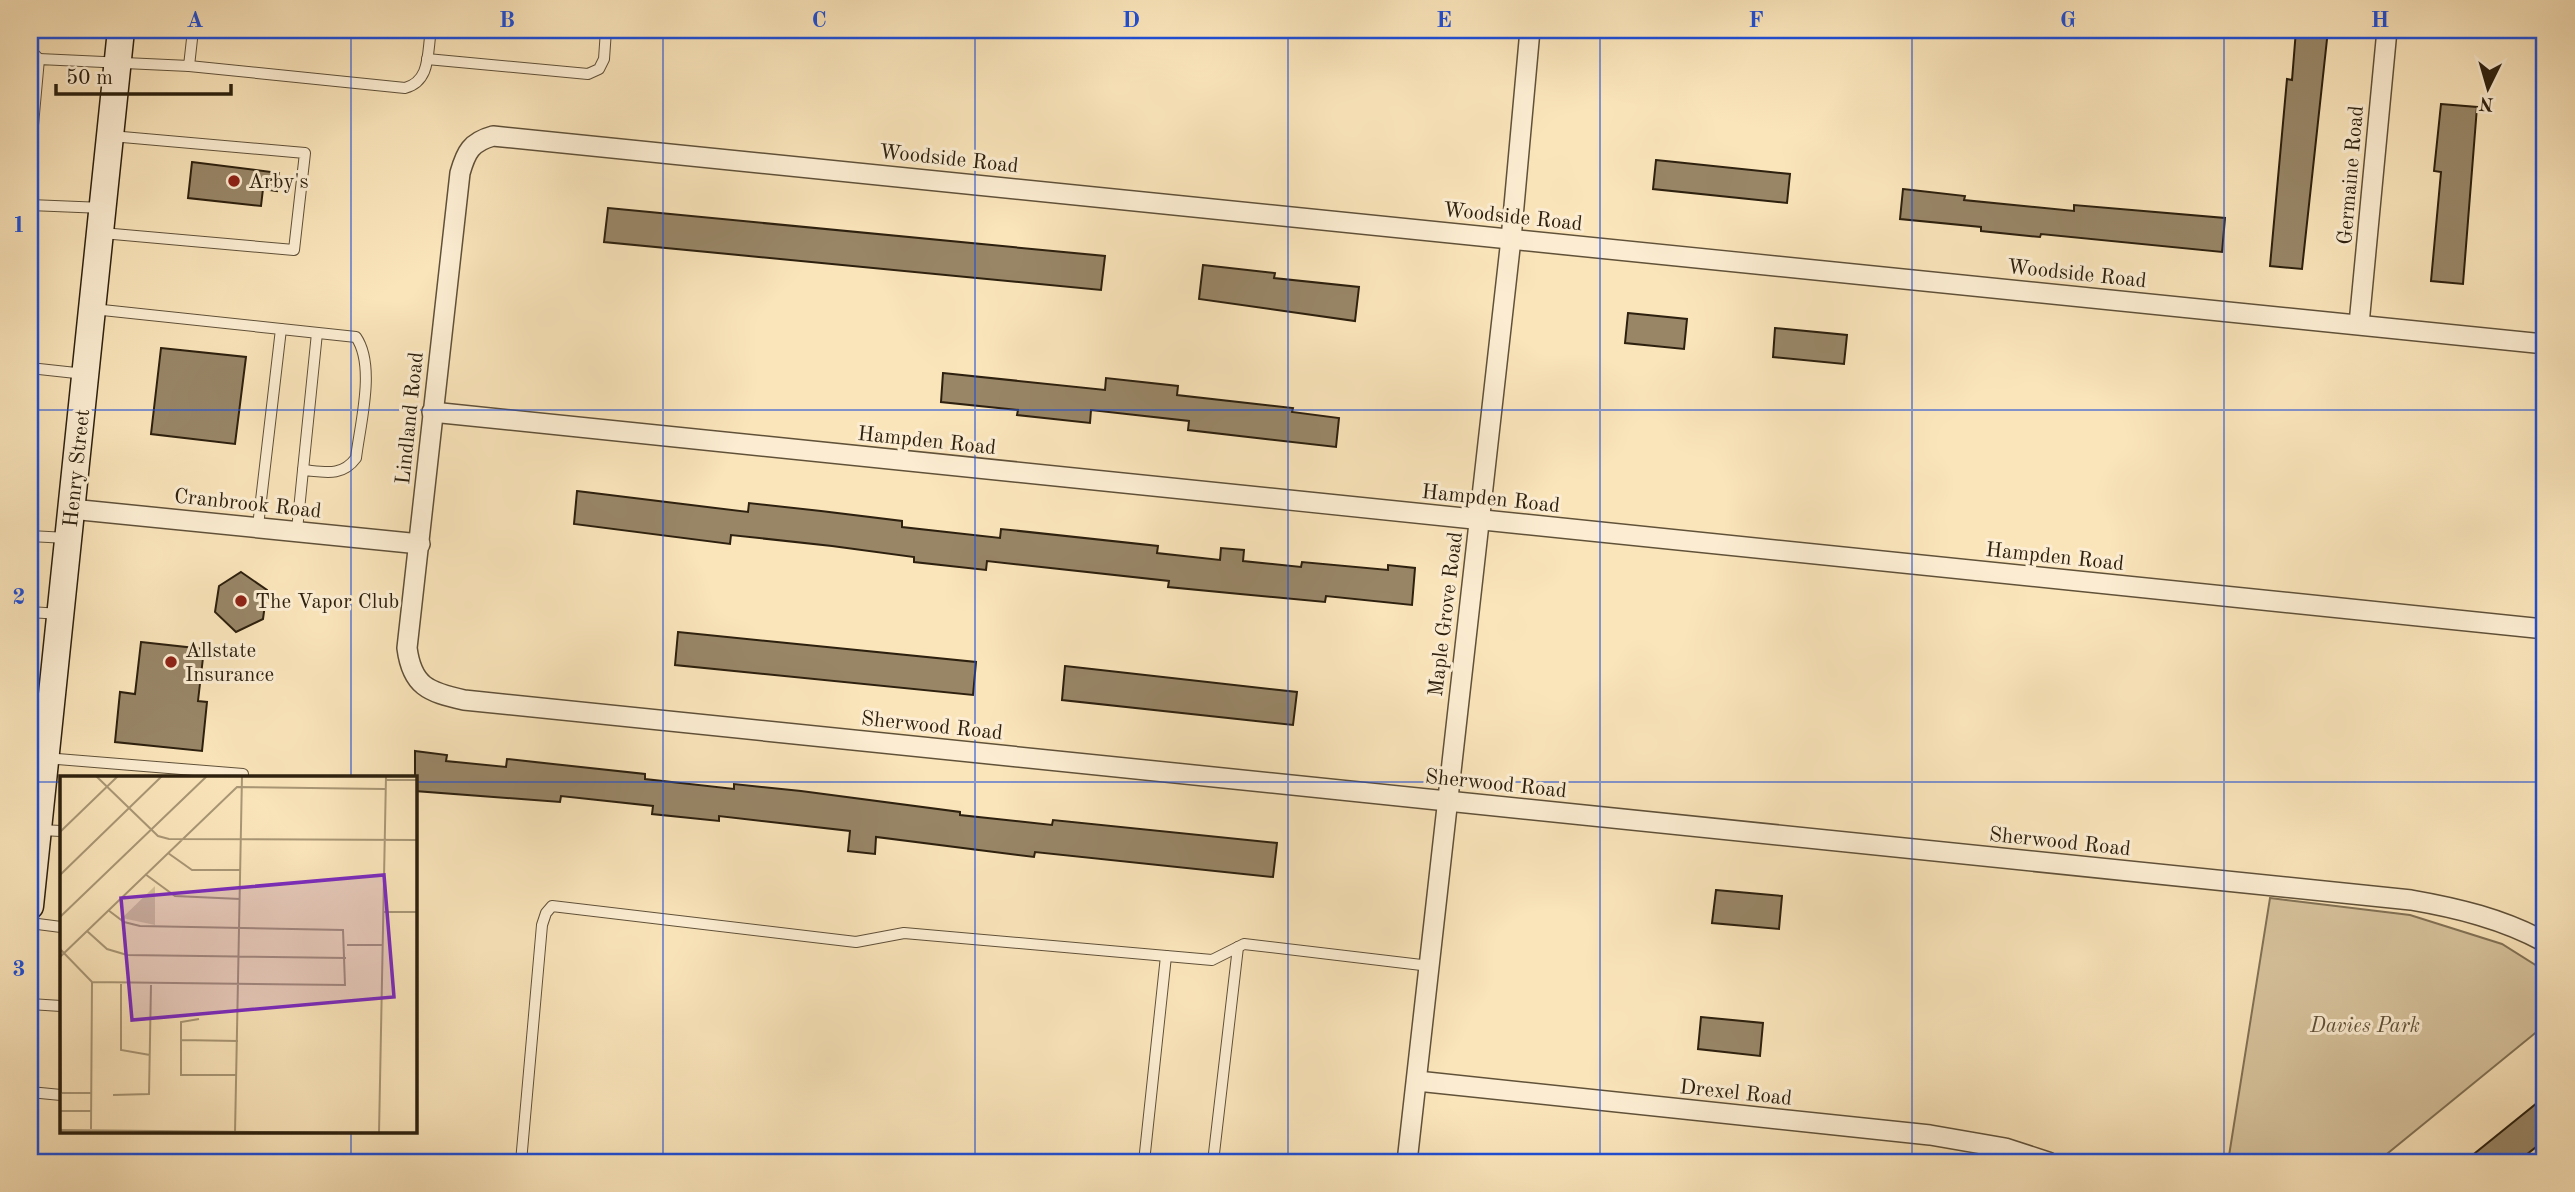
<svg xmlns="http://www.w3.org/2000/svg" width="2575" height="1192" viewBox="0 0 2575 1192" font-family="'Old Standard TT',serif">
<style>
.green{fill:#d7c39d;stroke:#827256;stroke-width:2}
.building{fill:#988667;stroke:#2d200e;stroke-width:2}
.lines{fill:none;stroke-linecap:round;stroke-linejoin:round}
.service-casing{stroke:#605139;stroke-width:12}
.minor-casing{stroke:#605139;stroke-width:22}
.secondary-casing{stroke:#2d200e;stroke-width:29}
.service{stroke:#fcedd2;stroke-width:10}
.minor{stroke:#fcedd2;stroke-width:19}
.secondary{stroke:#fcedd2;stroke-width:26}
.grid{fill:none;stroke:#1d4ed8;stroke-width:2;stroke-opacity:0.55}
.poi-dot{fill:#8f2418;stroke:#fcedd2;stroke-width:2.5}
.labels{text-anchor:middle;stroke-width:6;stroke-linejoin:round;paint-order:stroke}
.street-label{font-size:21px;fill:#2d200e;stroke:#fcedd2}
.poi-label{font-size:21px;fill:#2d200e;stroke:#fcedd2;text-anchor:start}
.park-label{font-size:21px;font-style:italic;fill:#605139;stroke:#fcedd2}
.inset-road{fill:none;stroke:#a89675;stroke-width:2}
.view{fill:#7b2cbf;fill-opacity:0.15;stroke:#7b2cbf;stroke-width:3.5}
.inset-edge{fill:none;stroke:#2d200e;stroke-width:3.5}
.neatline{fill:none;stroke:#1d4ed8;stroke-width:2.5}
.grid-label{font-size:23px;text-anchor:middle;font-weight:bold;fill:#1d4ed8}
</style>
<rect width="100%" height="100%" fill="#fae4ba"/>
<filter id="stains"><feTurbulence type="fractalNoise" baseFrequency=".00286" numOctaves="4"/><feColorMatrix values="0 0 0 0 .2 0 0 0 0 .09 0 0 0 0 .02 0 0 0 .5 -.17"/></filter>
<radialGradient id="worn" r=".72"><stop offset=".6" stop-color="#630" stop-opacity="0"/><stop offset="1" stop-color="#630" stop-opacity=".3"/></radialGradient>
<path class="green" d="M 2270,898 L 2410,915 L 2502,944 L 2545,971 L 2545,1025 L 2377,1162 L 2228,1162 Z"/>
<g class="building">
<path d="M 2296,30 L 2328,30 L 2302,269 L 2270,266 L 2287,79 L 2292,80 Z"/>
<path d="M 2441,104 L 2477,107 L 2463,284 L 2431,281 L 2441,172 L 2434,171 Z"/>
<path d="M 1656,160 L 1790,174 L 1787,203 L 1653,189 Z"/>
<path d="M 192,162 L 279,173 L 277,191 L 263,189 L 261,206 L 188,198 Z"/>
<path d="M 1903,189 L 1965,196 L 1964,200 L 2074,211 L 2074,205 L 2225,218 L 2222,252 L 2041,234 L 2040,237 L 1981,231 L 1981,227 L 1900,219 Z"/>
<path d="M 608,208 L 1105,256 L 1101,290 L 604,242 Z"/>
<path d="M 1203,265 L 1275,273 L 1274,278 L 1359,287 L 1355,321 L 1199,299 Z"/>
<path d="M 1628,313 L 1687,319 L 1684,349 L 1625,343 Z"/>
<path d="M 1775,328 L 1847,335 L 1844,364 L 1773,357 Z"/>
<path d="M 161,348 L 246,357 L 235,444 L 151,434 Z"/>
<path d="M 943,373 L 1105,390 L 1106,378 L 1178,386 L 1177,395 L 1293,408 L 1292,412 L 1339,418 L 1336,447 L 1188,430 L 1189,421 L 1091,410 L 1090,423 L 1017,415 L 1018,410 L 941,402 Z"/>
<path d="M 577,491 L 748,512 L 749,503 L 821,511 L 902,521 L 902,527 L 1000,538 L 1001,529 L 1158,546 L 1157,553 L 1220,560 L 1221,548 L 1244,550 L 1243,561 L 1301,567 L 1302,562 L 1388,570 L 1388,565 L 1415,568 L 1412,605 L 1326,596 L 1325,602 L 1240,594 L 1168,587 L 1169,581 L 987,561 L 986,570 L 914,562 L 914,557 L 832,546 L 731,535 L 730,544 L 574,524 Z"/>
<path d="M 241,572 L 267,590 L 263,619 L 236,632 L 215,612 L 219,586 Z"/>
<path d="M 678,632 L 976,662 L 973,695 L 675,665 Z"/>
<path d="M 141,642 L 204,649 L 198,701 L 207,702 L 202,751 L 115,742 L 120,692 L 135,694 Z"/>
<path d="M 1065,666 L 1297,692 L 1293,725 L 1062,700 Z"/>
<path d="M 415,751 L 447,755 L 446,761 L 506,767 L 507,759 L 645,774 L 645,779 L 734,789 L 734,784 L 801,791 L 960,812 L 960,815 L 1052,825 L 1053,820 L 1277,843 L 1273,877 L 1035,852 L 1034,857 L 876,837 L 875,854 L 848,851 L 850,831 L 719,816 L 719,821 L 652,814 L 653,806 L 561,796 L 560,802 L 415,791 Z"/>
<path d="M 1716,890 L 1782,896 L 1779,929 L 1712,923 Z"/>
<path d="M 1701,1017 L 1763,1023 L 1760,1056 L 1698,1049 Z"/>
<path d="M 2537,1103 L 2545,1113 L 2545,1140 L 2517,1162 L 2464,1162 Z"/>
</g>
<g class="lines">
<g class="service-casing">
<g id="service">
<path d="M 30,50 L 39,59"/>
<path d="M 427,59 L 588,74 L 599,69 L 604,59 L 606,30"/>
<path d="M 189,66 L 405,88 C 431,81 427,53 431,30"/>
<path d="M 30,158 L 39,59 L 189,66 L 193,30"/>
<path d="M 30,205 L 103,208"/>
<path d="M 102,233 L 294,250 L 305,153 L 111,136"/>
<path d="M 93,309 L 281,329 L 258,526"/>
<path d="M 281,329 L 356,337 C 376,366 360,424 356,458 C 342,477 325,472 303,470 L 297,530"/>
<path d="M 30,368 L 85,374"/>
<path d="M 303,470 L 317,333"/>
<path d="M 30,536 L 67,538"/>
<path d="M 30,612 L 60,614"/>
<path d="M 45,758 L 243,774"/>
<path d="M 41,830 L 61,831"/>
<path d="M 30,923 L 61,927"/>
<path d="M 30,1004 L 61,1006"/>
<path d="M 30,1092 L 61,1095"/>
<path d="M 521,1162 L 542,925 L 546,913 L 552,906 L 856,942 L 904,933 L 1212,960 L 1244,944 L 1430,966"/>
<path d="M 1144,1162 L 1166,956"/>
<path d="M 1213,1162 L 1238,947"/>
</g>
</g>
<g class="minor-casing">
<g id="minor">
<path d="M 2359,324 L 2387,30"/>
<path d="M 2545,344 L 493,136 C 471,142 466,152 460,173 L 407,648 C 412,686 428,692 464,700 L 2411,900 C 2457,908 2503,919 2545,942"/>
<path d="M 432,412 L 2545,629"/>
<path d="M 71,509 L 420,544"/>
<path d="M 1417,1081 L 1930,1135 L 2005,1148 L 2048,1162"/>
<path d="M 1407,1162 L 1511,239 L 1530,30"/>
</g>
</g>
<g class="secondary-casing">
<path id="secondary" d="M 30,906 L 121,30"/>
</g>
<use href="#service" class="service"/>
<use href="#minor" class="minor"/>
<use href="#secondary" class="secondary"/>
</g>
<path class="grid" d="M 351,30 L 351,777M 663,30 L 663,1162M 975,30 L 975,1162M 1288,30 L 1288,1162M 1600,30 L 1600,1162M 1912,30 L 1912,1162M 2224,30 L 2224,1162M 30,410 L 2545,410M 30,782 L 61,782M 415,782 L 2545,782M 351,1131 L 351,1162"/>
<g class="poi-dot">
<circle cx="234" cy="181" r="7"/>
<circle cx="241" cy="601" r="7"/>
<circle cx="171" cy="662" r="7"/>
</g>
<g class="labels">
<g class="street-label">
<text transform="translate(949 158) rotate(6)" y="7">Woodside Road</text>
<text transform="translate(2350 175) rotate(-85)" y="7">Germaine Road</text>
<text transform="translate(1513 216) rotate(6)" y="7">Woodside Road</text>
<text transform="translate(2077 273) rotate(6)" y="7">Woodside Road</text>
<text transform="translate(409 418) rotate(-84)" y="7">Lindland Road</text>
<text transform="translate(927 440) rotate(6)" y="7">Hampden Road</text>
<text transform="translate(76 468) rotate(-84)" y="7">Henry Street</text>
<text transform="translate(1491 498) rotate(6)" y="7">Hampden Road</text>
<text transform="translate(248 503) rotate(6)" y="7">Cranbrook Road</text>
<text transform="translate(2055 556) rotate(6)" y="7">Hampden Road</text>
<text transform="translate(1445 614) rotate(-83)" y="7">Maple Grove Road</text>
<text transform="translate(932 725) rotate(6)" y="7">Sherwood Road</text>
<text transform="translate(1496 783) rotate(6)" y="7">Sherwood Road</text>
<text transform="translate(2060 841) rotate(6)" y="7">Sherwood Road</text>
<text transform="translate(1736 1092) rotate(6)" y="7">Drexel Road</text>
</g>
<g class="poi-label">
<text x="248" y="188">Arby's</text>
<text x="255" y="608">The Vapor Club</text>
<text x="185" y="657">Allstate<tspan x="185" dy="24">Insurance</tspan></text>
</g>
<g class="park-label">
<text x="2365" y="1032">Davies Park</text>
</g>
</g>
<g transform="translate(60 776)">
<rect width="357" height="357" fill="#fae4ba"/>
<path d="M 95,110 L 95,149 L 62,142 Z" fill="#d7c39d"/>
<path class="inset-road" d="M 36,0 L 98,60 L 109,63 L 357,64M 325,4 L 357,4M 0,56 L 58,0M 108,77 L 132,94 L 180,94M 85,98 L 115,120 L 180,123M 0,99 L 102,0M 324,136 L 357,136M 0,141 L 147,0M 27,155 L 47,173 L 67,179 L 286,182M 287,169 L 322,169M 0,173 L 32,206M 0,181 L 177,11 L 325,13M 32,206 L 285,209 L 283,154 L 80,150 L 64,146 L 48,134M 61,208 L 61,274 L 90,279M 0,225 L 1,317M 139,243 L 121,246 L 121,299 L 176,299M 121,264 L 178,265M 2,317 L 31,317M 53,319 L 89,318 L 91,209M 0,335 L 31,335M 31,353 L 32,206M 0,354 L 280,357M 175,357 L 182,0M 319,357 L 326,0"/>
<path class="view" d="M 324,99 L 334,221 L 72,244 L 61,122 Z"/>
<rect width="357" height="357" class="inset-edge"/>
</g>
<rect width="2575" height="1192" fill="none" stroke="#fae4ba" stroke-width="77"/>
<g transform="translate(2488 88) rotate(185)" stroke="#fcedd2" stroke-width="5" paint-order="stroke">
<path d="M0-5L12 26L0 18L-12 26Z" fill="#2d200e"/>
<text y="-10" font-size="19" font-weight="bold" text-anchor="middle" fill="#2d200e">N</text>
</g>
<path d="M56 84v10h175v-10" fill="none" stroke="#2d200e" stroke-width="3.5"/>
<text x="66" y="84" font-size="21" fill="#2d200e" stroke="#fcedd2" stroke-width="5" paint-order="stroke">50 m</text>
<rect x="38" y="38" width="2498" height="1116" class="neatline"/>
<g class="grid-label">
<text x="195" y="27">A</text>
<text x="507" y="27">B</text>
<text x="819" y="27">C</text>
<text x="1131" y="27">D</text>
<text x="1444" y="27">E</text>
<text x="1756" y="27">F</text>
<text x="2068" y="27">G</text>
<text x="2380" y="27">H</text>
<text x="19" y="232">1</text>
<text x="19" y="604">2</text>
<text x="19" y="976">3</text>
</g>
<rect width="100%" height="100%" filter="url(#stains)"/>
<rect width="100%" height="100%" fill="url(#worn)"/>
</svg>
